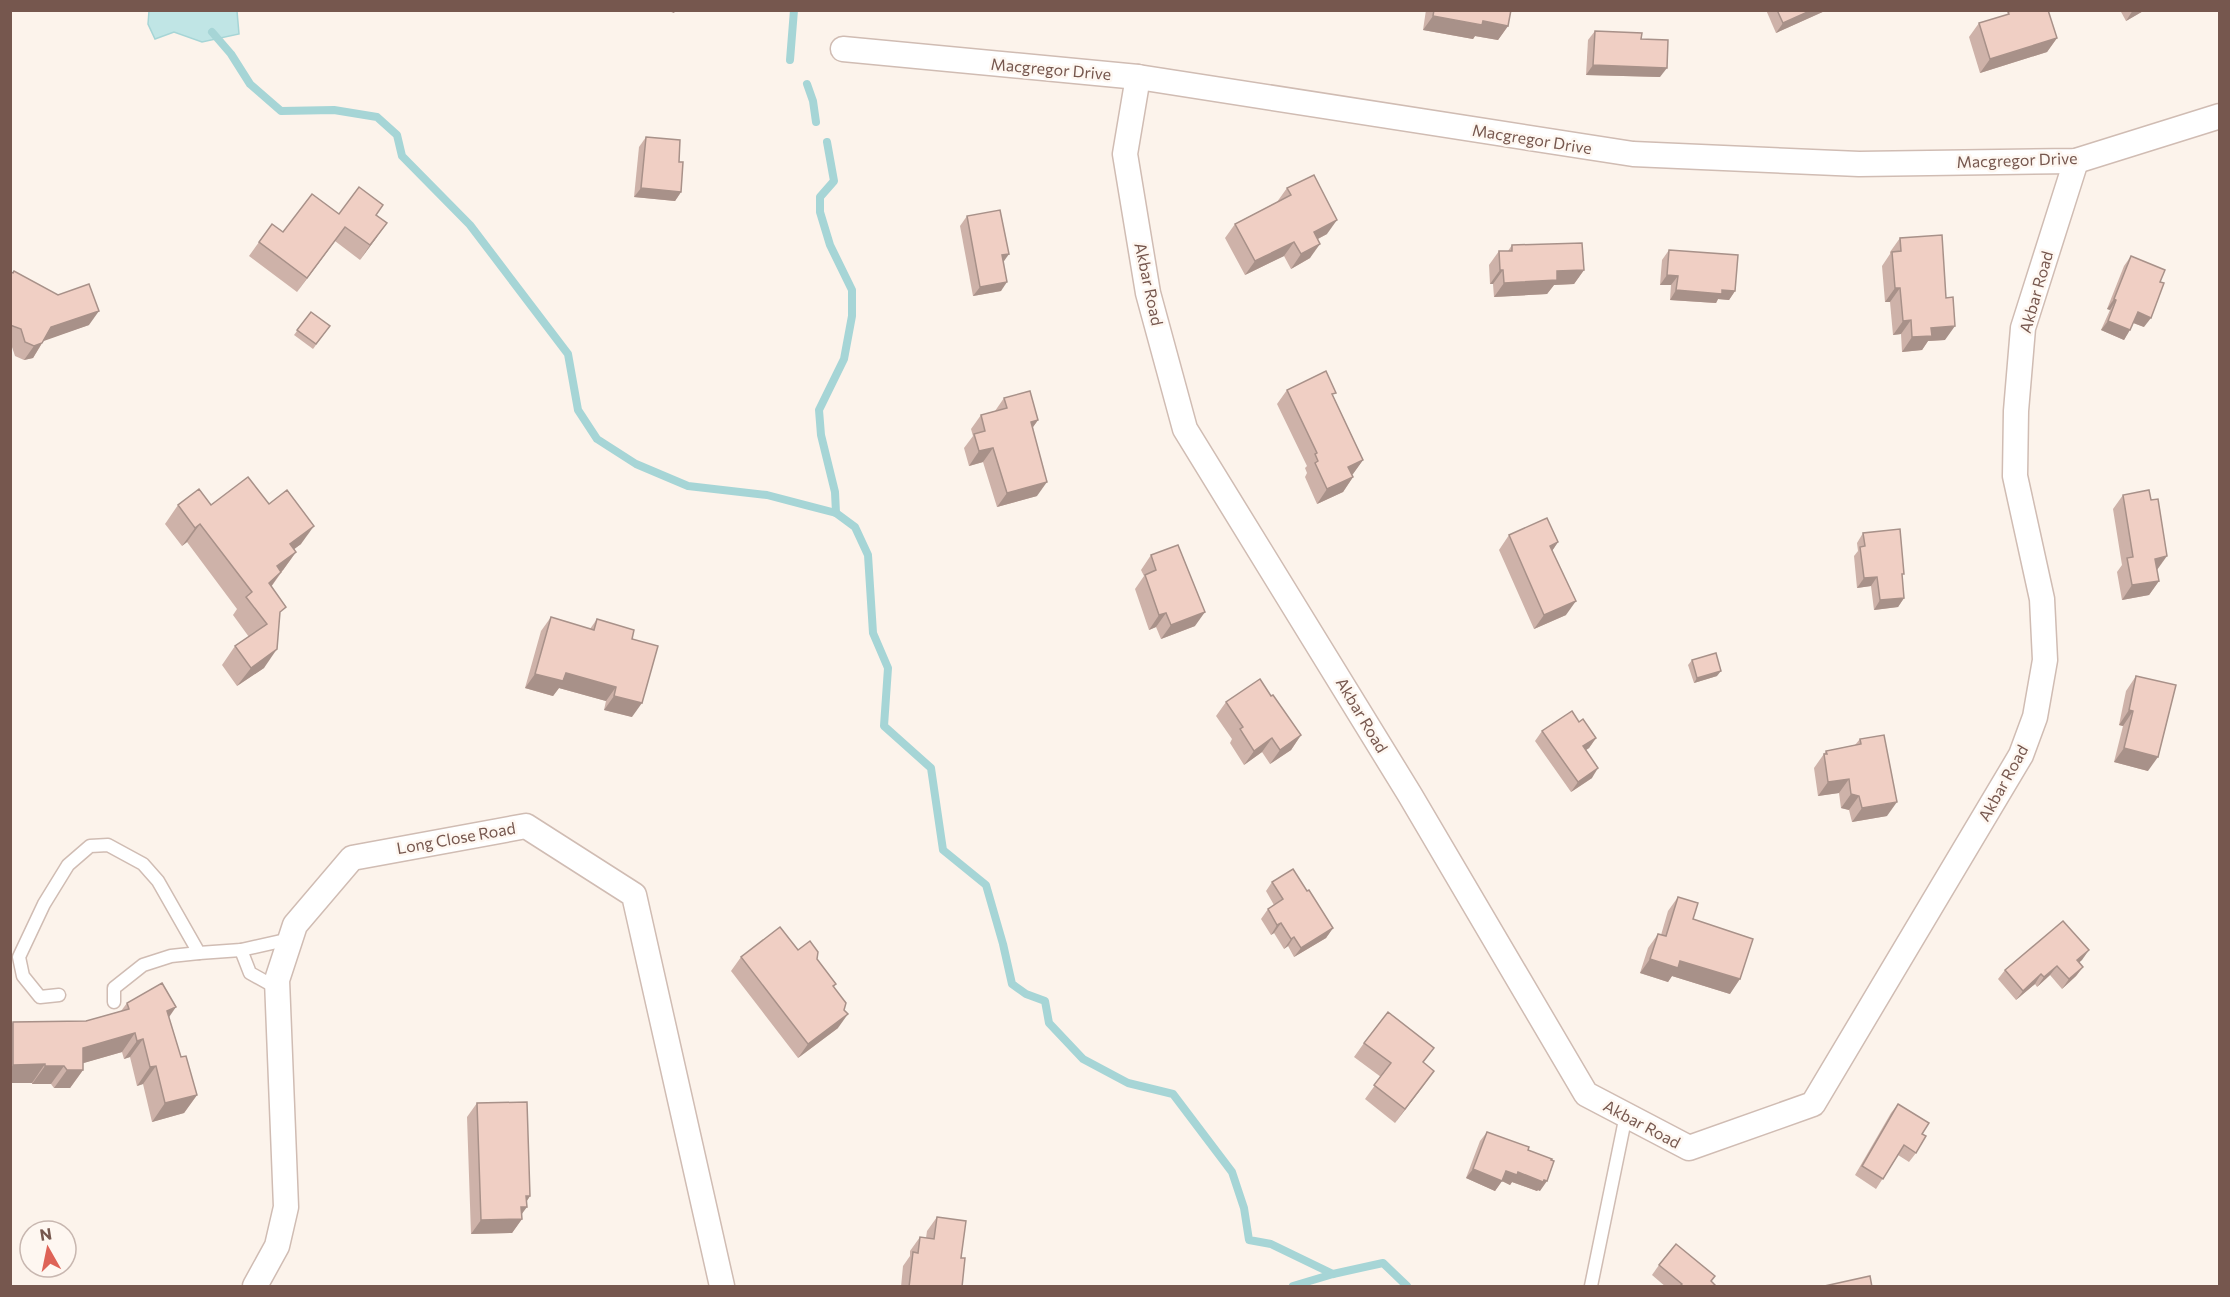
<svg xmlns="http://www.w3.org/2000/svg" width="2230" height="1297" viewBox="0 0 2230 1297" font-family="Commissioner,sans-serif">
<style>
.water{fill:#c0e5e5;stroke:#a6d5d6;stroke-width:1.5}
.lines{fill:none;stroke-linecap:round;stroke-linejoin:round}
.stream{stroke:#a6d5d6;stroke-width:8}
.lane-casing{stroke:#d0bcb3;stroke-width:15}
.street-casing{stroke:#d0bcb3;stroke-width:27}
.lane{stroke:#fff;stroke-width:12}
.street{stroke:#fff;stroke-width:24}
.wall{fill:#ceb2a9}
.shaded-wall{fill:#a89189}
.building{fill:#f0cfc4;stroke:#a89189;stroke-width:1.5}
.labels{text-anchor:middle;stroke-width:5;stroke-linejoin:round;paint-order:stroke}
.street-label{font-size:16px;fill:#76574e;stroke:#fef7f1}
</style>
<rect width="100%" height="100%" fill="#fcf3eb"/>
<path class="water" d="M 149,11 L 237,11 L 239,34 L 202,42 L 174,32 L 155,39 L 148,24 Z"/>
<g class="lines">
<g class="stream">
<path d="M 212,32 L 231,54 L 250,84 L 281,111 L 334,110 L 377,117 L 397,135 L 402,156 L 470,225 L 568,354 L 578,410 L 597,439 L 636,464 L 688,486 L 767,495 L 836,513 L 855,527 L 868,555 L 873,633 L 888,668 L 884,726 L 931,768 L 943,850 L 986,885 L 1003,944 L 1012,984 L 1026,994 L 1045,1001 L 1049,1023 L 1083,1059 L 1128,1083 L 1173,1094 L 1232,1172 L 1244,1208 L 1249,1240 L 1271,1244 L 1333,1274"/>
<path d="M 790,60 L 794,10"/>
<path d="M 807,84 L 813,101 L 816,122"/>
<path d="M 827,142 L 834,181 L 820,197 L 820,212 L 830,245 L 852,290 L 852,316 L 844,359 L 819,410 L 821,435 L 835,492 L 836,513"/>
<path d="M 1293,1286 L 1333,1274 L 1383,1263 L 1407,1286"/>
</g>
<g class="lane-casing">
<g id="lane">
<path d="M 241,950 L 250,973 L 277,988"/>
<path d="M 59,995 L 40,997 L 23,976 L 19,957 L 44,904 L 68,865 L 90,846 L 108,845 L 143,864 L 158,881 L 199,953 L 241,950 L 290,939"/>
<path d="M 114,1002 L 114,988 L 143,965 L 171,956 L 199,953"/>
<path d="M 1591,1286 L 1626,1115"/>
</g>
</g>
<g class="street-casing">
<g id="street">
<path d="M 843,49 L 1138,77 L 1633,154 L 1859,164 L 2076,161 L 2220,116"/>
<path d="M 1138,77 L 1125,154 L 1148,293 L 1185,429 L 1410,795 L 1586,1094 L 1689,1148 L 1813,1104 L 2021,755 L 2035,717 L 2045,660 L 2042,599 L 2015,476 L 2016,411 L 2023,328 L 2076,161"/>
<path d="M 255,1286 L 277,1246 L 286,1207 L 277,980 L 295,925 L 352,858 L 526,826 L 634,895 L 722,1286"/>
</g>
</g>
<use href="#lane" class="lane"/>
<use href="#street" class="street"/>
</g>
<g class="wall">
<path d="M 1426,10 L 1511,10 L 1508,26 L 1498,40 L 1475,36 L 1473,39 L 1423,30 Z"/>
<path d="M 1766,10 L 1827,10 L 1776,33 Z"/>
<path d="M 2120,10 L 2145,10 L 2126,21 Z"/>
<path d="M 2008,12 L 2057,38 L 2047,52 L 1980,73 L 1969,37 L 1979,23 L 2007,15 Z"/>
<path d="M 1595,31 L 1660,77 L 1586,75 L 1588,40 Z"/>
<path d="M 646,137 L 679,162 L 681,192 L 675,201 L 634,197 L 639,147 Z"/>
<path d="M 1287,188 L 1327,234 L 1318,239 L 1310,258 L 1291,269 L 1284,256 L 1245,275 L 1225,238 L 1235,224 L 1277,202 Z"/>
<path d="M 339,214 L 377,215 L 377,237 L 360,260 L 335,241 L 297,292 L 249,256 L 259,242 Z"/>
<path d="M 967,216 L 1004,261 L 1001,291 L 973,296 L 960,226 Z"/>
<path d="M 1900,238 L 1945,340 L 1928,341 L 1922,350 L 1902,352 L 1901,334 L 1893,335 L 1890,302 L 1885,302 L 1882,266 L 1890,254 L 1890,252 Z"/>
<path d="M 1512,245 L 1584,270 L 1574,284 L 1554,285 L 1547,294 L 1494,297 L 1493,284 L 1490,284 L 1489,265 L 1499,251 L 1508,251 Z"/>
<path d="M 1669,250 L 1735,291 L 1729,300 L 1718,299 L 1716,303 L 1670,300 L 1671,285 L 1660,285 L 1662,260 Z"/>
<path d="M 2131,256 L 2144,327 L 2133,323 L 2124,340 L 2101,330 L 2110,310 L 2107,309 L 2124,266 Z"/>
<path d="M 10,271 L 89,325 L 44,340 L 33,358 L 24,360 L 15,356 L 11,344 Z"/>
<path d="M 311,312 L 330,326 L 313,349 L 294,335 Z"/>
<path d="M 1287,390 L 1333,396 L 1363,460 L 1352,475 L 1353,477 L 1343,492 L 1317,504 L 1305,477 L 1307,473 L 1305,468 L 1307,466 L 1277,404 Z"/>
<path d="M 1004,398 L 1038,420 L 1033,427 L 1037,496 L 997,507 L 983,462 L 969,466 L 964,448 L 973,436 L 971,429 L 981,415 L 995,411 Z"/>
<path d="M 2123,495 L 2157,570 L 2159,581 L 2149,595 L 2122,600 L 2117,572 L 2122,565 L 2113,509 Z"/>
<path d="M 178,505 L 211,505 L 301,544 L 294,549 L 296,552 L 271,587 L 279,616 L 264,668 L 237,686 L 222,665 L 235,646 L 249,637 L 233,615 L 237,609 L 187,542 L 182,546 L 165,524 Z"/>
<path d="M 1863,533 L 1902,577 L 1904,598 L 1898,607 L 1874,610 L 1871,586 L 1857,588 L 1854,556 L 1858,551 L 1857,543 Z"/>
<path d="M 1509,535 L 1558,542 L 1552,551 L 1566,615 L 1534,629 L 1499,550 Z"/>
<path d="M 1151,555 L 1195,626 L 1161,639 L 1156,627 L 1149,630 L 1135,589 L 1144,576 L 1141,570 Z"/>
<path d="M 551,617 L 590,629 L 597,619 L 632,639 L 632,717 L 604,710 L 606,701 L 559,688 L 553,696 L 525,688 L 541,631 Z"/>
<path d="M 1692,660 L 1717,676 L 1694,683 L 1688,665 Z"/>
<path d="M 2136,676 L 2148,771 L 2114,762 L 2123,726 L 2119,725 L 2126,691 Z"/>
<path d="M 1271,696 L 1301,735 L 1291,750 L 1270,764 L 1262,752 L 1244,765 L 1230,743 L 1232,739 L 1216,716 L 1226,702 Z"/>
<path d="M 1579,722 L 1596,738 L 1589,748 L 1586,750 L 1592,778 L 1571,792 L 1535,741 L 1542,731 Z"/>
<path d="M 1860,739 L 1887,816 L 1852,822 L 1849,810 L 1841,808 L 1839,793 L 1818,796 L 1814,768 L 1826,751 L 1855,745 Z"/>
<path d="M 1272,882 L 1307,891 L 1333,928 L 1326,938 L 1294,957 L 1288,946 L 1284,949 L 1274,933 L 1271,935 L 1261,919 L 1268,909 L 1274,905 L 1266,891 Z"/>
<path d="M 1678,897 L 1693,919 L 1730,994 L 1672,976 L 1668,982 L 1640,973 L 1648,948 L 1658,934 L 1661,935 L 1668,911 Z"/>
<path d="M 798,950 L 817,959 L 836,984 L 834,987 L 838,1028 L 798,1058 L 731,971 L 741,957 Z"/>
<path d="M 2089,950 L 2079,962 L 2083,967 L 2076,976 L 2062,989 L 2050,975 L 2037,987 L 2035,984 L 2016,1000 L 1998,979 L 2005,970 Z"/>
<path d="M 127,1003 L 169,1017 L 181,1057 L 197,1095 L 184,1113 L 152,1122 L 143,1084 L 137,1086 L 130,1057 L 124,1059 L 122,1052 L 83,1063 L 83,1070 L 70,1088 L 54,1088 L 51,1084 L 32,1084 L 32,1083 L 10,1083 L 10,1026 L 13,1022 L 86,1021 L 121,1011 Z"/>
<path d="M 1364,1043 L 1424,1085 L 1395,1123 L 1365,1099 L 1381,1077 L 1354,1057 Z"/>
<path d="M 477,1103 L 530,1196 L 526,1202 L 522,1214 L 522,1219 L 512,1233 L 471,1234 L 467,1117 Z"/>
<path d="M 1898,1104 L 1922,1134 L 1916,1153 L 1909,1162 L 1898,1155 L 1876,1189 L 1855,1175 L 1891,1113 Z"/>
<path d="M 1487,1132 L 1528,1150 L 1540,1191 L 1538,1190 L 1537,1191 L 1512,1182 L 1510,1185 L 1502,1181 L 1495,1191 L 1466,1178 L 1480,1141 Z"/>
<path d="M 937,1217 L 961,1258 L 962,1287 L 901,1287 L 903,1266 L 910,1256 L 910,1251 L 920,1237 L 926,1238 L 927,1231 Z"/>
<path d="M 1659,1265 L 1711,1282 L 1717,1287 L 1666,1287 L 1652,1275 Z"/>
</g>
<g class="shaded-wall">
<path d="M 666,10 L 676,10 L 674,13 Z"/>
<path d="M 1812,10 L 1827,10 L 1776,33 L 1783,23 Z"/>
<path d="M 2133,10 L 2145,10 L 2126,21 Z"/>
<path d="M 1433,16 L 1483,21 L 1508,26 L 1498,40 L 1475,36 L 1473,39 L 1423,30 Z"/>
<path d="M 2057,38 L 2047,52 L 1980,73 L 1990,59 Z"/>
<path d="M 1593,65 L 1667,68 L 1660,77 L 1586,75 Z"/>
<path d="M 641,188 L 681,192 L 675,201 L 634,197 Z"/>
<path d="M 1337,220 L 1327,234 L 1304,246 L 1314,232 Z"/>
<path d="M 387,223 L 377,237 L 360,260 L 370,245 Z"/>
<path d="M 345,227 L 335,241 L 297,292 L 307,278 Z"/>
<path d="M 1294,242 L 1284,256 L 1245,275 L 1255,261 Z"/>
<path d="M 1320,244 L 1310,258 L 1291,269 L 1301,254 Z"/>
<path d="M 1009,254 L 1002,264 L 1002,255 Z"/>
<path d="M 1500,270 L 1503,270 L 1493,284 L 1490,284 Z"/>
<path d="M 1584,270 L 1574,284 L 1554,285 L 1547,294 L 1494,297 L 1504,283 L 1557,271 Z"/>
<path d="M 1667,275 L 1678,276 L 1671,285 L 1660,285 Z"/>
<path d="M 1007,282 L 1001,291 L 973,296 L 980,287 Z"/>
<path d="M 1895,288 L 1900,288 L 1890,302 L 1885,302 Z"/>
<path d="M 1676,290 L 1722,290 L 1735,291 L 1729,300 L 1718,299 L 1716,303 L 1670,300 Z"/>
<path d="M 2114,299 L 2116,300 L 2110,310 L 2107,309 Z"/>
<path d="M 99,311 L 89,325 L 41,342 L 51,327 Z"/>
<path d="M 2138,312 L 2151,318 L 2144,327 L 2131,322 Z"/>
<path d="M 1911,320 L 1901,334 L 1893,335 L 1903,321 Z"/>
<path d="M 2108,321 L 2130,330 L 2124,340 L 2101,330 Z"/>
<path d="M 1955,326 L 1945,340 L 1928,341 L 1922,350 L 1902,352 L 1912,337 L 1931,328 Z"/>
<path d="M 42,343 L 33,358 L 24,360 L 34,346 Z"/>
<path d="M 1038,420 L 1028,434 L 1031,422 Z"/>
<path d="M 993,448 L 983,462 L 969,466 L 979,451 Z"/>
<path d="M 1363,460 L 1353,474 L 1338,481 L 1348,467 Z"/>
<path d="M 1353,477 L 1343,492 L 1317,504 L 1327,489 Z"/>
<path d="M 1047,482 L 1037,496 L 997,507 L 1007,493 Z"/>
<path d="M 200,524 L 187,542 L 182,546 L 195,528 Z"/>
<path d="M 314,526 L 301,544 L 277,562 L 290,544 Z"/>
<path d="M 1558,542 L 1548,557 L 1550,546 Z"/>
<path d="M 296,552 L 283,570 L 264,585 L 277,566 Z"/>
<path d="M 2167,556 L 2157,570 L 2155,559 Z"/>
<path d="M 281,572 L 268,591 L 269,583 Z"/>
<path d="M 1877,577 L 1871,586 L 1857,588 L 1864,578 Z"/>
<path d="M 2159,581 L 2149,595 L 2122,600 L 2132,585 Z"/>
<path d="M 1904,598 L 1898,607 L 1874,610 L 1880,600 Z"/>
<path d="M 1576,601 L 1566,615 L 1534,629 L 1544,615 Z"/>
<path d="M 1205,612 L 1195,626 L 1161,639 L 1171,625 Z"/>
<path d="M 1166,613 L 1156,627 L 1149,630 L 1159,615 Z"/>
<path d="M 277,649 L 264,668 L 237,686 L 251,668 Z"/>
<path d="M 1721,671 L 1717,676 L 1694,683 L 1697,678 Z"/>
<path d="M 566,673 L 616,687 L 606,701 L 559,688 L 553,696 L 525,688 L 535,674 Z"/>
<path d="M 614,696 L 642,703 L 632,717 L 604,710 Z"/>
<path d="M 2129,710 L 2133,711 L 2123,726 L 2119,725 Z"/>
<path d="M 1301,735 L 1291,750 L 1270,764 L 1280,750 Z"/>
<path d="M 1272,738 L 1262,752 L 1244,765 L 1254,751 Z"/>
<path d="M 1596,738 L 1589,748 L 1577,756 L 1583,746 Z"/>
<path d="M 2124,748 L 2158,757 L 2148,771 L 2114,762 Z"/>
<path d="M 1598,768 L 1592,778 L 1571,792 L 1578,782 Z"/>
<path d="M 1849,779 L 1839,793 L 1818,796 L 1828,782 Z"/>
<path d="M 1851,794 L 1859,796 L 1849,810 L 1841,808 Z"/>
<path d="M 1897,802 L 1887,816 L 1852,822 L 1862,808 Z"/>
<path d="M 1281,923 L 1274,933 L 1271,935 L 1277,925 Z"/>
<path d="M 1333,928 L 1326,938 L 1294,957 L 1301,948 Z"/>
<path d="M 1294,937 L 1288,946 L 1284,949 L 1291,939 Z"/>
<path d="M 2089,950 L 2082,960 L 2071,970 L 2077,960 Z"/>
<path d="M 1650,959 L 1680,961 L 1740,979 L 1730,994 L 1672,976 L 1668,982 L 1640,973 Z"/>
<path d="M 2057,966 L 2050,975 L 2037,987 L 2044,977 Z"/>
<path d="M 2083,967 L 2076,976 L 2062,989 L 2069,979 Z"/>
<path d="M 2041,974 L 2035,984 L 2016,1000 L 2023,991 Z"/>
<path d="M 176,1007 L 163,1026 L 167,1011 Z"/>
<path d="M 848,1014 L 838,1028 L 798,1058 L 808,1044 Z"/>
<path d="M 135,1033 L 122,1052 L 70,1067 L 83,1048 Z"/>
<path d="M 143,1039 L 130,1057 L 124,1059 L 137,1041 Z"/>
<path d="M 45,1064 L 32,1083 L 10,1083 L 10,1068 L 13,1065 Z"/>
<path d="M 45,1066 L 64,1066 L 51,1084 L 32,1084 Z"/>
<path d="M 156,1066 L 143,1084 L 137,1086 L 150,1067 Z"/>
<path d="M 67,1070 L 83,1070 L 70,1088 L 54,1088 Z"/>
<path d="M 1434,1071 L 1424,1085 L 1395,1123 L 1405,1109 Z"/>
<path d="M 197,1095 L 184,1113 L 152,1122 L 165,1103 Z"/>
<path d="M 1473,1169 L 1518,1172 L 1547,1181 L 1540,1191 L 1538,1190 L 1537,1191 L 1512,1182 L 1510,1185 L 1502,1181 L 1495,1191 L 1466,1178 Z"/>
<path d="M 526,1196 L 530,1196 L 523,1207 L 527,1207 L 518,1219 L 522,1219 L 512,1233 L 471,1234 L 481,1220 Z"/>
</g>
<g class="building">
<path d="M 1434,10 L 1511,10 L 1508,26 L 1483,21 L 1482,25 L 1433,16 Z"/>
<path d="M 1777,10 L 1812,10 L 1783,23 Z"/>
<path d="M 2014,10 L 2048,10 L 2057,38 L 1990,59 L 1979,23 L 2009,14 L 2008,12 Z"/>
<path d="M 1595,31 L 1642,33 L 1641,39 L 1668,40 L 1667,68 L 1593,65 Z"/>
<path d="M 646,137 L 680,140 L 679,162 L 683,162 L 681,192 L 641,188 Z"/>
<path d="M 1314,175 L 1337,220 L 1314,232 L 1320,244 L 1301,254 L 1294,242 L 1255,261 L 1235,224 L 1291,195 L 1287,188 Z"/>
<path d="M 359,187 L 383,205 L 376,215 L 387,223 L 370,245 L 345,227 L 307,278 L 259,242 L 272,224 L 283,232 L 312,194 L 339,214 Z"/>
<path d="M 1000,210 L 1009,254 L 1002,255 L 1007,282 L 980,287 L 967,216 Z"/>
<path d="M 1942,235 L 1946,298 L 1953,297 L 1955,326 L 1931,328 L 1932,336 L 1912,337 L 1911,320 L 1903,321 L 1900,288 L 1895,288 L 1892,252 L 1901,251 L 1900,238 Z"/>
<path d="M 1582,243 L 1584,270 L 1557,271 L 1557,280 L 1504,283 L 1503,270 L 1500,270 L 1499,251 L 1512,251 L 1512,245 Z"/>
<path d="M 1669,250 L 1738,255 L 1735,291 L 1722,290 L 1722,294 L 1676,290 L 1678,276 L 1667,275 Z"/>
<path d="M 2131,256 L 2165,270 L 2160,282 L 2164,283 L 2151,318 L 2138,312 L 2130,330 L 2108,321 L 2116,300 L 2114,299 Z"/>
<path d="M 10,271 L 13,273 L 14,271 L 58,295 L 89,284 L 99,311 L 51,327 L 42,343 L 34,346 L 25,342 L 21,329 L 10,325 Z"/>
<path d="M 311,312 L 330,326 L 316,344 L 297,330 Z"/>
<path d="M 1326,371 L 1336,393 L 1332,394 L 1363,460 L 1348,467 L 1353,477 L 1327,489 L 1315,463 L 1318,461 L 1315,454 L 1317,453 L 1287,390 Z"/>
<path d="M 1030,391 L 1038,420 L 1031,422 L 1047,482 L 1007,493 L 993,448 L 979,451 L 974,434 L 985,431 L 981,415 L 1007,408 L 1004,398 Z"/>
<path d="M 248,477 L 269,504 L 287,490 L 314,526 L 290,544 L 296,552 L 277,566 L 281,572 L 269,583 L 286,607 L 280,612 L 277,649 L 251,668 L 235,646 L 267,624 L 246,597 L 252,592 L 200,524 L 195,528 L 178,505 L 199,489 L 211,505 Z"/>
<path d="M 2149,490 L 2151,500 L 2158,499 L 2167,556 L 2155,559 L 2159,581 L 2132,585 L 2127,558 L 2133,557 L 2123,495 Z"/>
<path d="M 1547,518 L 1558,542 L 1550,546 L 1576,601 L 1544,615 L 1509,535 Z"/>
<path d="M 1900,529 L 1904,574 L 1902,574 L 1904,598 L 1880,600 L 1877,577 L 1864,578 L 1860,547 L 1865,546 L 1863,533 Z"/>
<path d="M 1178,545 L 1205,612 L 1171,625 L 1166,613 L 1159,615 L 1145,575 L 1156,570 L 1151,555 Z"/>
<path d="M 551,617 L 594,630 L 597,619 L 634,630 L 632,639 L 658,646 L 642,703 L 614,696 L 616,687 L 566,673 L 563,681 L 535,674 Z"/>
<path d="M 1716,653 L 1721,671 L 1697,678 L 1692,660 Z"/>
<path d="M 2136,676 L 2176,685 L 2158,757 L 2124,748 L 2133,711 L 2129,710 Z"/>
<path d="M 1260,679 L 1271,696 L 1273,695 L 1301,735 L 1280,750 L 1272,738 L 1254,751 L 1240,729 L 1243,727 L 1226,702 Z"/>
<path d="M 1572,711 L 1579,722 L 1583,719 L 1596,738 L 1583,746 L 1598,768 L 1578,782 L 1542,731 Z"/>
<path d="M 1884,735 L 1897,802 L 1862,808 L 1859,796 L 1851,794 L 1849,779 L 1828,782 L 1824,754 L 1827,754 L 1826,751 L 1861,744 L 1860,739 Z"/>
<path d="M 1293,869 L 1307,891 L 1309,890 L 1333,928 L 1301,948 L 1294,937 L 1291,939 L 1281,923 L 1277,925 L 1268,909 L 1283,899 L 1272,882 Z"/>
<path d="M 1678,897 L 1698,903 L 1693,919 L 1753,939 L 1740,979 L 1680,961 L 1678,968 L 1650,959 L 1658,934 L 1666,936 Z"/>
<path d="M 2063,921 L 2089,950 L 2077,960 L 2083,967 L 2069,979 L 2057,966 L 2044,977 L 2041,974 L 2023,991 L 2005,970 Z"/>
<path d="M 780,927 L 798,950 L 810,941 L 818,952 L 817,959 L 836,984 L 833,986 L 846,1003 L 844,1010 L 848,1014 L 808,1044 L 741,957 Z"/>
<path d="M 162,983 L 176,1007 L 167,1011 L 181,1057 L 186,1056 L 197,1095 L 165,1103 L 156,1066 L 150,1067 L 143,1039 L 137,1041 L 135,1033 L 83,1048 L 83,1070 L 67,1070 L 64,1066 L 45,1066 L 45,1064 L 13,1065 L 13,1022 L 86,1021 L 129,1009 L 127,1003 Z"/>
<path d="M 1388,1012 L 1434,1048 L 1423,1062 L 1434,1071 L 1405,1109 L 1374,1085 L 1391,1063 L 1364,1043 Z"/>
<path d="M 527,1102 L 530,1196 L 526,1196 L 527,1207 L 521,1207 L 522,1219 L 481,1220 L 477,1103 Z"/>
<path d="M 1898,1104 L 1929,1123 L 1922,1134 L 1926,1136 L 1916,1153 L 1904,1145 L 1883,1179 L 1862,1166 Z"/>
<path d="M 1487,1132 L 1529,1147 L 1528,1150 L 1552,1159 L 1551,1160 L 1554,1161 L 1547,1181 L 1544,1180 L 1543,1182 L 1518,1172 L 1517,1175 L 1506,1171 L 1502,1181 L 1473,1169 Z"/>
<path d="M 937,1217 L 966,1221 L 961,1258 L 965,1258 L 962,1287 L 909,1287 L 913,1252 L 918,1253 L 920,1237 L 934,1239 Z"/>
<path d="M 1676,1244 L 1715,1276 L 1711,1281 L 1717,1287 L 1679,1287 L 1682,1284 L 1659,1265 Z"/>
<path d="M 1870,1276 L 1872,1287 L 1820,1287 Z"/>
</g>
<g class="labels">
<g class="street-label">
<text transform="translate(1051 69) rotate(5)" y="6">Macgregor Drive</text>
<text transform="translate(1532 139) rotate(9)" y="6">Macgregor Drive</text>
<text transform="translate(2017 160) rotate(-2)" y="6">Macgregor Drive</text>
<text transform="translate(1149 284) rotate(78)" y="6">Akbar Road</text>
<text transform="translate(2036 292) rotate(-74)" y="6">Akbar Road</text>
<text transform="translate(1362 715) rotate(59)" y="6">Akbar Road</text>
<text transform="translate(2003 783) rotate(-61)" y="6">Akbar Road</text>
<text transform="translate(456 838) rotate(-10)" y="6">Long Close Road</text>
<text transform="translate(1642 1124) rotate(28)" y="6">Akbar Road</text>
</g>
</g>
<rect width="2230" height="1297" fill="none" stroke="#76574e" stroke-width="24"/>
<g transform="translate(48 1249) rotate(351)"><circle r="28" fill="#fef7f1" stroke="#c8b7b0" stroke-width="1.5"/>
<path d="M0-4.5L10 22L0 15L-10 22Z" fill="#de6357"/>
<text y="-9" font-size="16" font-weight="bold" text-anchor="middle" fill="#76574e">N</text>
</g>
</svg>
